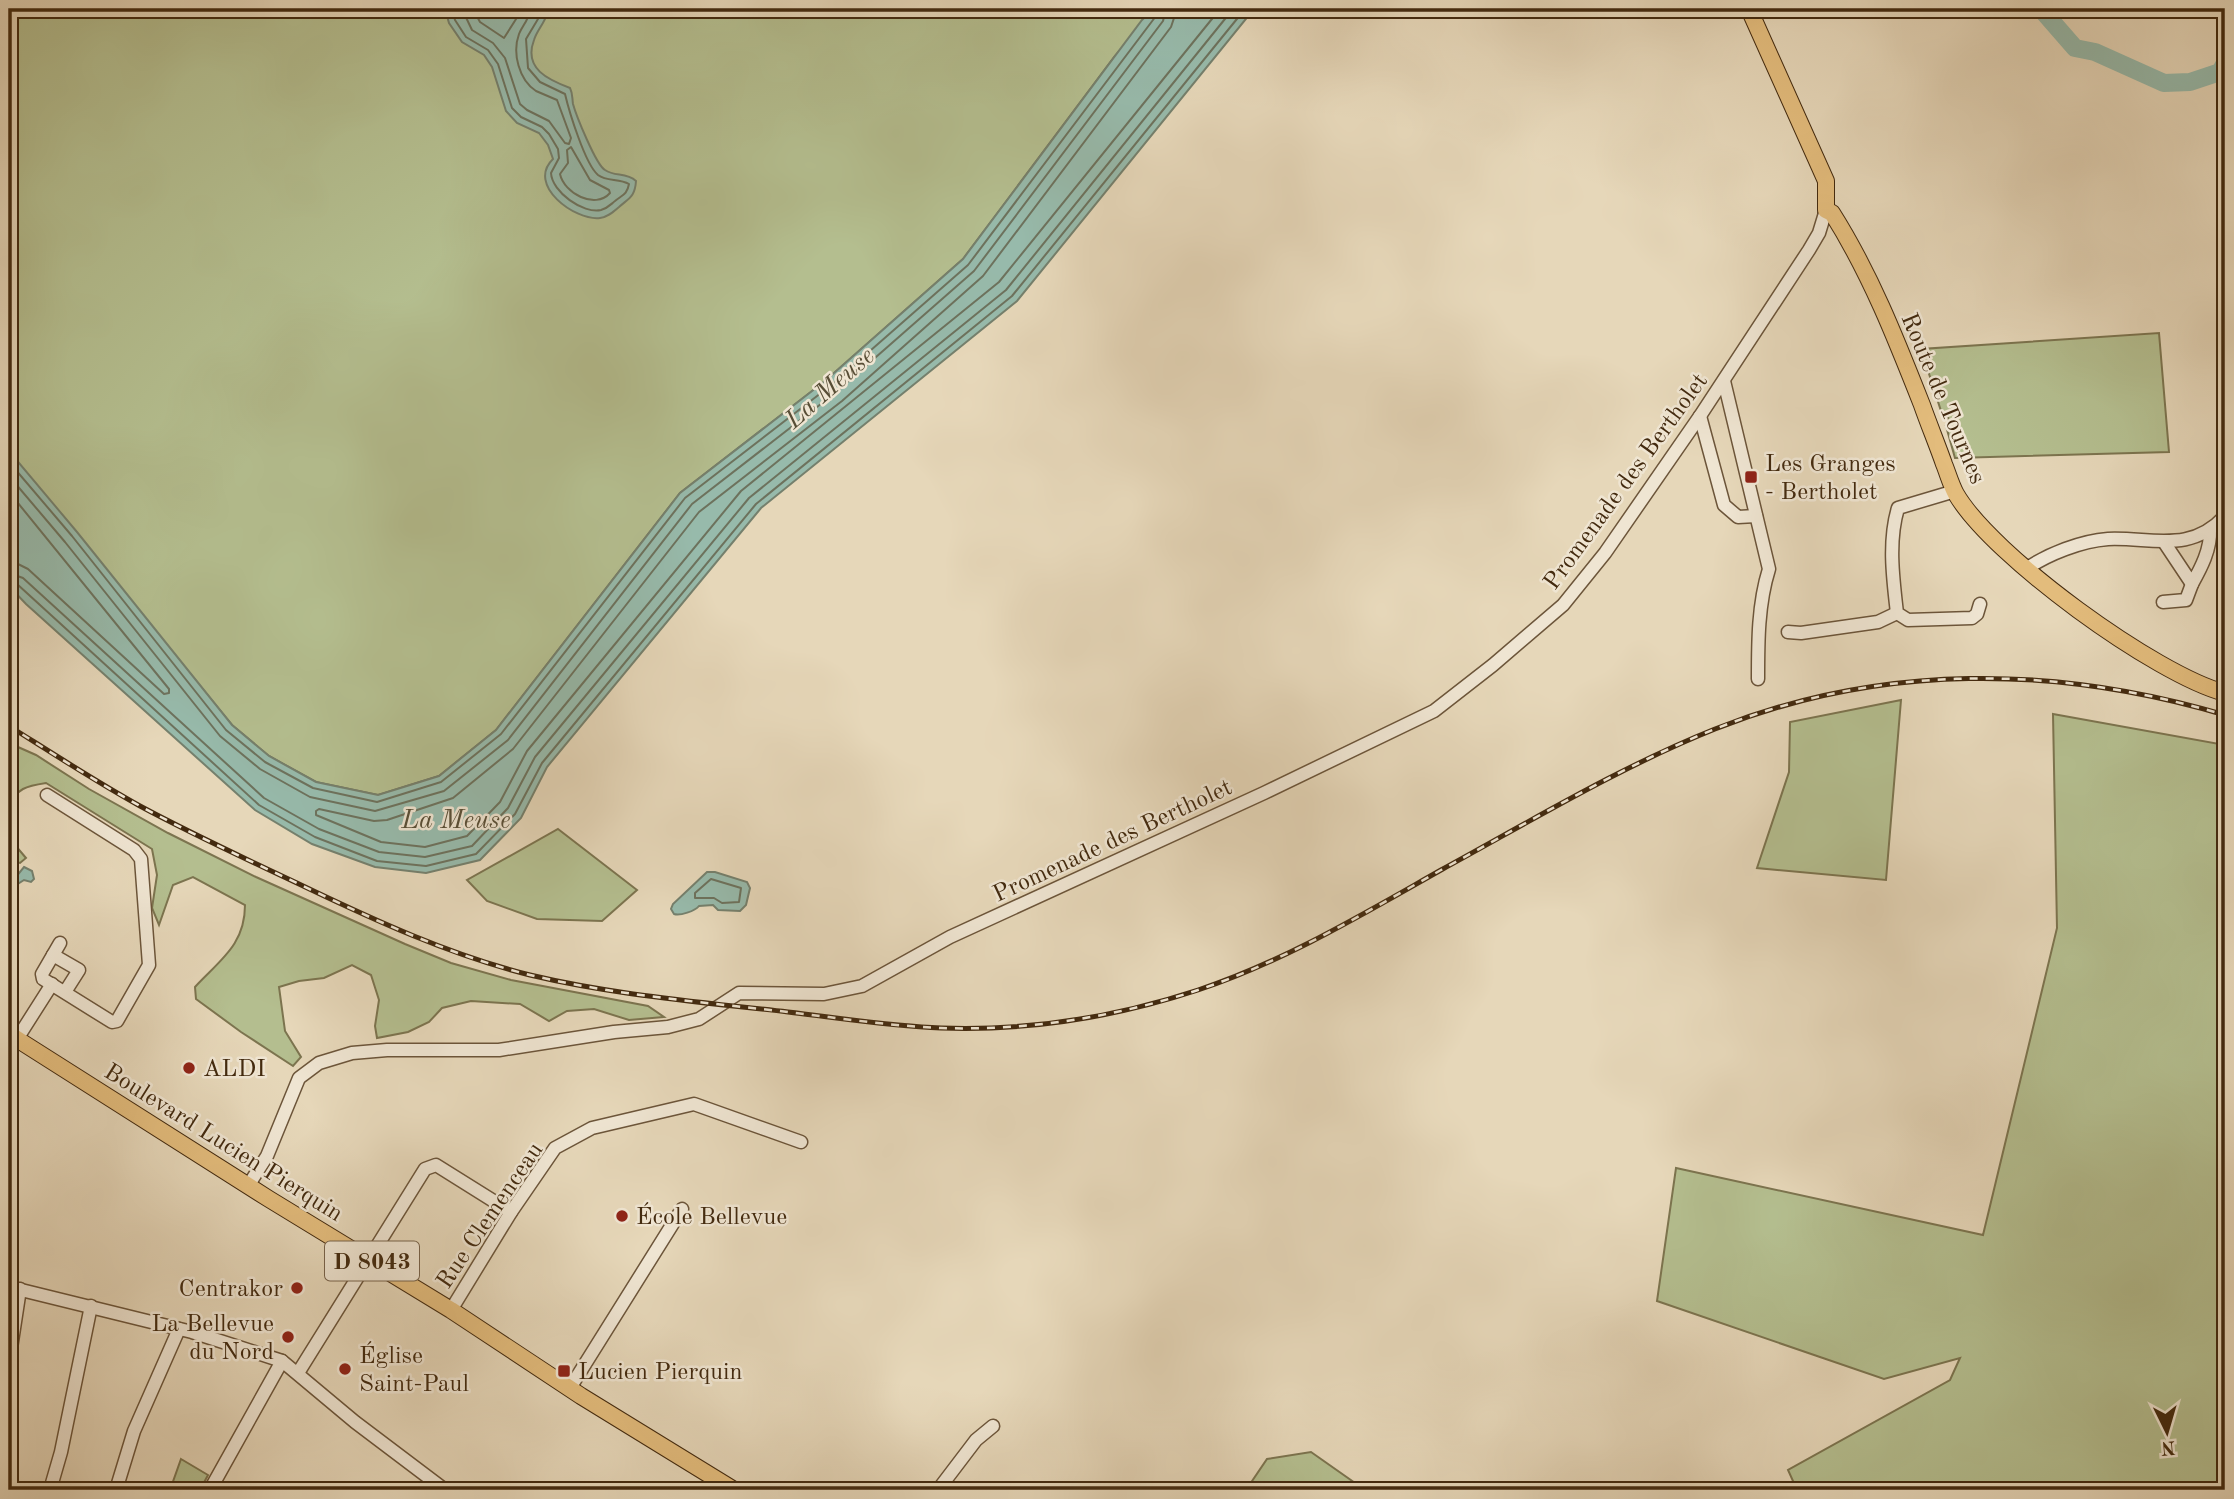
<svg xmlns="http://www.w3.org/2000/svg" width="2234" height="1499" viewBox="0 0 2234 1499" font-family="'Old Standard TT',serif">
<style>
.green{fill:#b4be8f;stroke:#7c744f;stroke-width:2}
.water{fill:#97baab;stroke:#75806d;stroke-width:2}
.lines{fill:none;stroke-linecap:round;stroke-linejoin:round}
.shore{stroke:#6d725d;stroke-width:2}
.river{stroke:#97baab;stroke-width:18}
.minor-casing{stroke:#6c553a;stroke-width:15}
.major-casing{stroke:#432a0f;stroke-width:18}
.minor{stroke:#efe5d2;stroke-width:12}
.major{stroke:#e3bc7c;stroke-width:16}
.rail-casing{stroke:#432a0f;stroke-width:5}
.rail{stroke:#efe5d2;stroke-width:2.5;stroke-dasharray:8;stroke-linecap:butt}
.poi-dot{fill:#8f2418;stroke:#efe5d2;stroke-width:2.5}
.labels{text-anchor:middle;stroke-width:5;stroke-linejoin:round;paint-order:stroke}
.shield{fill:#efe5d2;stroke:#77624a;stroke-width:2}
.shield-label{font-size:23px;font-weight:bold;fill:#432a0f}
.street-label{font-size:24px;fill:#432a0f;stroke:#efe5d2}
.poi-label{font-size:24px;fill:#432a0f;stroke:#efe5d2;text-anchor:start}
.water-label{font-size:26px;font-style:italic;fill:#584e36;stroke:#efe5d2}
</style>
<rect width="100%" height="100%" fill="#e6d7b9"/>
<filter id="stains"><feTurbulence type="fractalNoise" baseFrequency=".00286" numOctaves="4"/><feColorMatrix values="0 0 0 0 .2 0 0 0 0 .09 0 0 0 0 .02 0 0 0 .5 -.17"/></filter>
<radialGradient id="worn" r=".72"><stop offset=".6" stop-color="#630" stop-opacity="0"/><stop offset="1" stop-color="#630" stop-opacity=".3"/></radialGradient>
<g class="green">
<path d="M 9,9 L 1158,9 L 1115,56 L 963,259 L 825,381 L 680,493 L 496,730 L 439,776 L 378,795 L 316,782 L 269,756 L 232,725 L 9,453 Z"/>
<path d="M 2159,333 L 2169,452 L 1955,458 L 1946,426 L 1949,426 L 1948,415 L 1942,414 L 1921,349 Z"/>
<path d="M 1901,700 L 1886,880 L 1757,868 L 1789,772 L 1790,722 Z"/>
<path d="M 2053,714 L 2225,745 L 2225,1490 L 1797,1490 L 1788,1470 L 1950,1380 L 1960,1358 L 1884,1379 L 1657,1301 L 1676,1168 L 1983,1235 L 2057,928 Z"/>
<path d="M 9,743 L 36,755 L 89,789 L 168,833 L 256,877 L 405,944 L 451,963 L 511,980 L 648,1006 L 664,1017 L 629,1020 L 594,1009 L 567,1011 L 549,1021 L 520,1004 L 471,1001 L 442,1008 L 429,1022 L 408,1032 L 377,1038 L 375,1026 L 379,1000 L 371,975 L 352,965 L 324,978 L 299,981 L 279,987 L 285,1031 L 301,1057 L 293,1066 L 241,1032 L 196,999 L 195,987 C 220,960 245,945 245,905 L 193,877 L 173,885 L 159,925 L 152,908 L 157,875 L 152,849 L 46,783 C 27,786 16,788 9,807 Z"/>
<path d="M 558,829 L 637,890 L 602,921 L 537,919 L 487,901 L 467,880 Z"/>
<path d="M 9,838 L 26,858 L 20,863 L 9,860 Z"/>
<path d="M 1311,1452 L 1365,1490 L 1246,1490 L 1267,1459 Z"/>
<path d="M 181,1459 L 208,1475 L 200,1490 L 170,1490 Z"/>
</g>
<g class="water">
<path d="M 445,9 L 542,9 L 547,14 C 544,24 537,30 534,40 C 523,69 549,80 570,88 C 573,94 572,98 573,104 C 576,115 596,165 605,170 C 615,177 626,172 636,181 C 635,197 629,198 619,207 C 613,212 608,217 600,218 C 575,221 526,185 553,159 L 548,145 L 539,133 L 517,123 L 506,111 L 492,67 L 484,55 L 462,42 L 449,23 Z"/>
<path d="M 1153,9 L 1254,9 L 1017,301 L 761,508 L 547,767 L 521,818 L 480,860 L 426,873 L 375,867 L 312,844 L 255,810 L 26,604 L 9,586 L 9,451 L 77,532 L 232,725 L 269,756 L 316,782 L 378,795 L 439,776 L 496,730 L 680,493 L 825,381 L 963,259 L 1142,20 Z"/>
<path d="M 24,867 L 32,871 L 34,879 L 31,882 L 24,880 L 16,885 L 15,878 Z"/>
<path d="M 707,872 L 715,872 L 747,882 L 750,888 L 746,905 L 740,911 L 718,910 L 713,905 L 699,906 C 695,911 680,916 674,914 L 671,909 L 673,904 Z"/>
</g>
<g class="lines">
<g class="shore">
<path d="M 452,9 L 455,20 L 466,37 L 488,50 L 498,64 L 512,108 L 521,117 L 542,127 L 549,134 L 558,149 L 559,158 L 551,173 C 552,192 583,214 601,210 C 608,208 610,205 615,201 C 622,195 627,195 629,184 C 619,178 607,182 598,175 C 585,164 569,111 565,94 L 540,82 L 528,68 L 526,39 L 538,19 L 538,9"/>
<path d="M 462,9 L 472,30 L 493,43 L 505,58 L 520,104 L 527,110 L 549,121 L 565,143 L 569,144 L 571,138 L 557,100 C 550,97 543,94 536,91 C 519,80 512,53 519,34 C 523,24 529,21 529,9"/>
<path d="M 473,9 L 480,22 L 504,38 L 518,16 L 518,9"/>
<path d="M 1177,9 L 1171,27 L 983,276 L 842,401 L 699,512 L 513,749 L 453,798 L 387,820 L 374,821 L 319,809 L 316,811 L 316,815 L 381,842 L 425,847 L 467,836 L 500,802 L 527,751 L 741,491 L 999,282 L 1220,9"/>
<path d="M 571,147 L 590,180 L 609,190 L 610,193 C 595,210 564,193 560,174 L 568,163 L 567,150 Z"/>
<path d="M 9,462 L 72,536 L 226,730 L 265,762 L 313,788 L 377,802 L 441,782 L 501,734 L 685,498 L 830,386 L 968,265 L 1156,16 L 1157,9"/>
<path d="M 9,476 L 65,542 L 220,736 L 260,769 L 310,797 L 375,811 L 444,791 L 508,740 L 692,504 L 835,393 L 974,271 L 1163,21 L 1166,9"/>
<path d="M 9,492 L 169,689 L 169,693 L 164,694 L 28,569 L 18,564 L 9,563"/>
<path d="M 9,573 L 23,578 L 264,798 L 319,829 L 379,852 L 425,857 L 472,846 L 508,808 L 535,757 L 749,498 L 1006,290 L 1233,9"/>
<path d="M 9,582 L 17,584 L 259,805 L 315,837 L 377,861 L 426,866 L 476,854 L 515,814 L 542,763 L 756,504 L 1012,296 L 1245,9"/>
<path d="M 711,879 L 741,888 L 739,902 L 722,903 L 714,898 L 695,898 L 695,893 Z"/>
</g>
<path class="river" d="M 2041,9 L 2075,48 L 2095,52 L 2164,83 L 2190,82 L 2220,72 L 2225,63"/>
<g class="minor-casing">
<g id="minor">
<path d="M 1724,381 L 1769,569 C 1758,604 1758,642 1758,679"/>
<path d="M 1700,416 L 1724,505 L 1738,517 L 1756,516"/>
<path d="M 1955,491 L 1898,508 C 1888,541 1893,579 1897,613 L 1908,620 L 1972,618 L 1977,614 L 1980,604"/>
<path d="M 2164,542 L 2192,584 C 2201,568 2211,549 2210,530"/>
<path d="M 2026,569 C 2048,554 2081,541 2108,539 C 2152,537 2190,554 2225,516"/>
<path d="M 2163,602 L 2186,600 L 2192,584"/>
<path d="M 1788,632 L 1801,633 L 1878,622 L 1897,613"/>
<path d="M 47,795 L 134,850 L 141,859 L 149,965 L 117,1021 L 112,1022 L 43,979 L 42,974 L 60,943"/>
<path d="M 53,955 L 79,970 L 65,992"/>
<path d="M 17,1039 L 52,984"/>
<path d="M 248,1186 L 267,1156 L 299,1078 L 319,1063 L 352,1053 L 387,1050 L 499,1050 L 614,1032 L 668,1027 L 699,1019 L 739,993 L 824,994 L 862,986 L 950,937 L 1264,793 L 1434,711 L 1493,665 L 1563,605 L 1605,553 L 1700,416 L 1809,250 L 1819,233 L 1826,210"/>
<path d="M 9,1287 L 192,1332 L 282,1361 L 355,1422 L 445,1490"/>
<path d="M 451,1310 L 511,1212 L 555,1148 L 592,1128 L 694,1104 L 801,1142"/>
<path d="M 9,1361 L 20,1289"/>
<path d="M 298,1373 L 425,1169 L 436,1165 L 511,1212"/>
<path d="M 570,1388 L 682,1209"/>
<path d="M 50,1490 L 61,1452 L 91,1306"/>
<path d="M 116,1490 L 134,1431 L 179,1329"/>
<path d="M 210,1490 L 282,1361"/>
<path d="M 938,1490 L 976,1440 L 993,1426"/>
</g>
</g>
<g class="major-casing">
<g id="major">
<path d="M 1749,9 L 1826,181 L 1826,210 L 1832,213 C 1870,273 1896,339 1922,405 C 1929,425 1937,444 1944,464 C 1948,474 1951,485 1956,494 C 1992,556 2156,675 2225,693"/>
<path d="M 9,1034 L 269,1199 L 451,1310 L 581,1396 L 734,1490"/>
</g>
</g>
<use href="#minor" class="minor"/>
<use href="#major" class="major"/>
<g class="rail-casing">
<path id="rail" d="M 9,726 C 52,753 95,781 140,806 C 192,834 246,859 299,884 C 374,920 450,955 530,975 C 614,995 702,1002 788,1012 C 839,1018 890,1026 941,1028 C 1027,1031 1116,1017 1198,990 C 1283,962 1363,914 1441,870 C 1531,821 1620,767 1715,729 C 1881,663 2056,665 2225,715"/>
</g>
<use href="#rail" class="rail"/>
</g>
<g class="poi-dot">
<rect x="1744" y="470" width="14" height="14" rx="3.5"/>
<circle cx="189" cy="1068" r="7"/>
<circle cx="622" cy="1216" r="7"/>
<circle cx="297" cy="1288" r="7"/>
<circle cx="288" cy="1337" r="7"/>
<circle cx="345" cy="1369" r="7"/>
<rect x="557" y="1364" width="14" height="14" rx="3.5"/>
</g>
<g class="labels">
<rect class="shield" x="325" y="1241.5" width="94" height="39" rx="5"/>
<g class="shield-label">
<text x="372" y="1269">D 8043</text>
</g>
<g class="street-label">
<text transform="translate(1944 398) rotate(67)" y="8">Route de Tournes</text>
<text transform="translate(1625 481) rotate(-54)" y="8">Promenade des Bertholet</text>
<text transform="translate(1112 840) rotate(-25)" y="8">Promenade des Bertholet</text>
<text transform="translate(224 1142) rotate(32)" y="8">Boulevard Lucien Pierquin</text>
<text transform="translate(489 1215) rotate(-56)" y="8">Rue Clemenceau</text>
</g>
<g class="poi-label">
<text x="1765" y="471">Les Granges<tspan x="1765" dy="28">- Bertholet</tspan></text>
<text x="203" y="1076">ALDI</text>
<text x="636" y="1224">École Bellevue</text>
<text x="283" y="1296" text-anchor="end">Centrakor</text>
<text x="274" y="1331" text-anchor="end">La Bellevue<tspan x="274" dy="28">du Nord</tspan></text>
<text x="359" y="1363">Église<tspan x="359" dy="28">Saint-Paul</tspan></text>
<text x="578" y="1379">Lucien Pierquin</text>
</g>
<g class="water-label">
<text transform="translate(829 387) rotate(-41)" y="9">La Meuse</text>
<text x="456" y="828">La Meuse</text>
</g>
</g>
<rect width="2234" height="1499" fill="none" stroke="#e6d7b9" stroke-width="35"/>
<rect x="10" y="10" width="2213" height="1478" fill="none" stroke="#432a0f" stroke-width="3.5"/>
<rect x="18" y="18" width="2199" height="1464" fill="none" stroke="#432a0f" stroke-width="2"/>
<g transform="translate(2167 1432) rotate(175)" stroke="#efe5d2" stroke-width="5" paint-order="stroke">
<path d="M0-5L12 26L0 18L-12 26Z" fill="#432a0f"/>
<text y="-10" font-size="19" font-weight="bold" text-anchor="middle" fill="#432a0f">N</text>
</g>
<rect width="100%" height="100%" filter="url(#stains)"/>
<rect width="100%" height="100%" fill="url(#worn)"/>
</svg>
